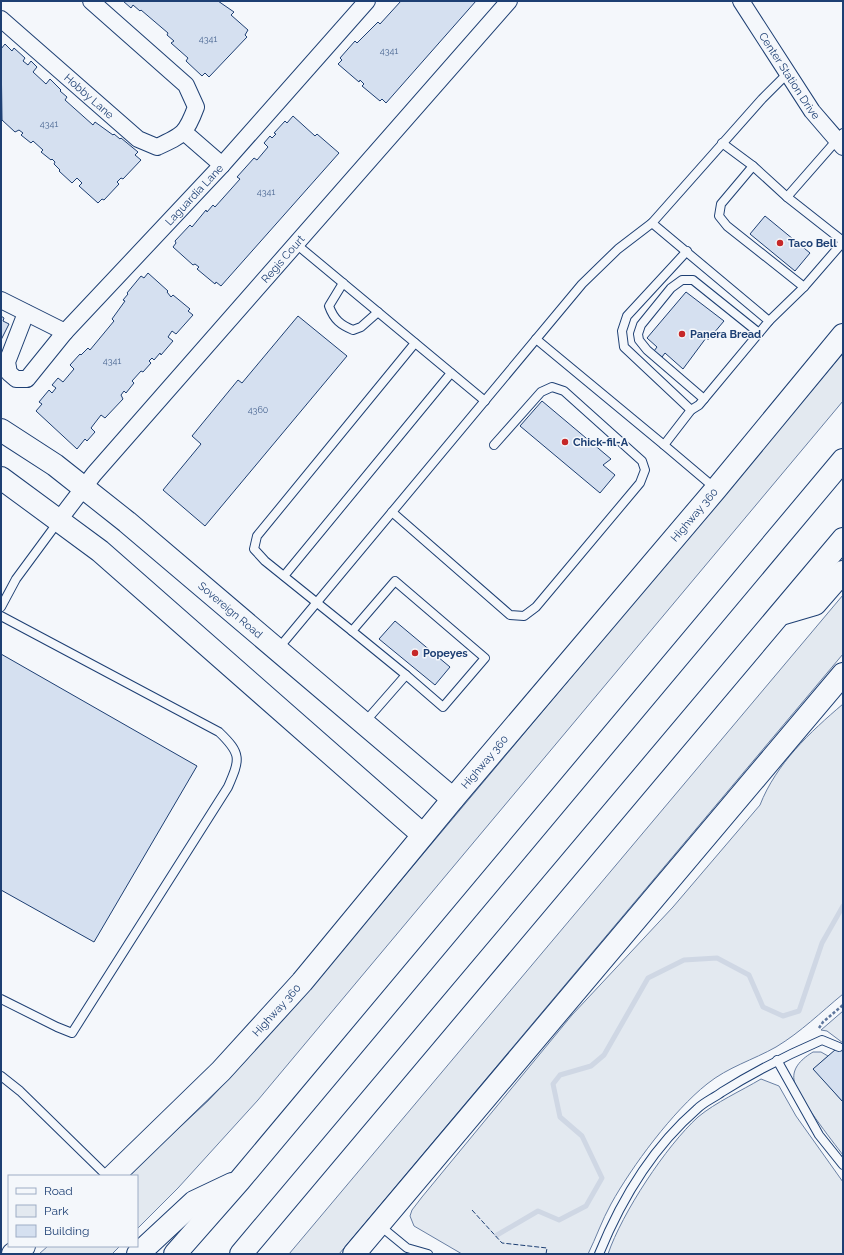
<svg xmlns="http://www.w3.org/2000/svg" width="844" height="1255" viewBox="0 0 844 1255" font-family="Raleway,sans-serif">
<style>
.green{fill:#e3e9f0;stroke:#687fa3}
.lines{fill:none;stroke-linecap:round;stroke-linejoin:round}
.stream{stroke:#cfd7e4;stroke-width:5}
.building{fill:#d5e0f0;stroke:#1d3f73}
.lane-casing{stroke:#1d3f73;stroke-width:10}
.street-casing{stroke:#1d3f73;stroke-width:18}
.secondary-casing{stroke:#1d3f73;stroke-width:24}
.highway-casing{stroke:#1d3f73;stroke-width:24}
.path{stroke:#5e769c;stroke-width:2.5;stroke-dasharray:3 2;stroke-linecap:butt}
.lane{stroke:#f4f7fb;stroke-width:8}
.street{stroke:#f4f7fb;stroke-width:16}
.secondary{stroke:#f4f7fb;stroke-width:22}
.highway{stroke:#f4f7fb;stroke-width:22}
.fence{stroke:#1d3f73;stroke-width:1;stroke-dasharray:5 2;stroke-linecap:butt}
.poi-dot{fill:#c62828;stroke:#f4f7fb;stroke-width:1.5}
.labels{text-anchor:middle;stroke-width:3;stroke-linejoin:round;paint-order:stroke}
.number-label{font-size:9px;fill:#4b6792}
.street-label{font-size:11px;fill:#1d3f73;stroke:#f4f7fb}
.poi-label{font-size:11px;font-weight:bold;fill:#1d3f73;stroke:#f4f7fb;text-anchor:start}
</style>
<rect width="100%" height="100%" fill="#f4f7fb"/>
<g class="green">
<path d="M 843,353 L 843,401 L 258,1100 L 178,1188 L 137,1229 L 137,1176 L 127,1176 L 208,1101 L 249,1057 L 382,903 Z"/>
<path d="M 843,595 L 843,654 L 339,1254 L 289,1254 Z"/>
<path d="M 843,704 L 843,994 C 821,1012 801,1032 776,1047 C 753,1060 728,1067 707,1084 C 673,1111 632,1166 611,1204 C 602,1220 596,1238 588,1254 L 462,1254 L 414,1226 L 410,1216 L 412,1210 L 422,1197 L 572,1015 L 673,907 L 760,805 C 776,764 810,732 843,704 Z"/>
<path d="M 843,1011 L 843,1043 L 827,1031 L 821,1030 Z"/>
<path d="M 813,1052 L 821,1052 L 828,1056 L 814,1069 L 843,1102 L 843,1155 C 833,1142 796,1095 794,1080 C 792,1067 803,1058 813,1052 Z"/>
<path d="M 761,1079 L 779,1086 L 796,1116 L 843,1182 L 843,1254 L 608,1254 C 622,1213 666,1146 698,1117 C 716,1102 741,1091 761,1079 Z"/>
<path d="M 48,1246 L 120,1246 L 112,1254 L 39,1254 Z"/>
</g>
<g class="lines">
<path class="stream" d="M 497,1235 L 538,1211 L 559,1220 L 586,1206 L 602,1178 L 582,1136 L 560,1117 L 553,1084 L 560,1075 L 591,1066 L 604,1055 L 648,978 L 684,960 L 717,958 L 749,975 L 763,1007 L 783,1016 L 799,1011 L 822,943 L 843,906"/>
</g>
<g class="building">
<path d="M 123,1 L 218,1 L 234,12 L 231,15 L 248,30 L 245,35 L 247,37 L 209,77 L 205,73 L 202,76 L 186,61 L 188,58 L 171,43 L 174,41 L 167,35 L 168,33 L 141,10 L 140,11 L 133,5 L 131,8 Z"/>
<path d="M 401,1 L 476,1 L 386,103 L 382,99 L 380,101 L 362,86 L 364,84 L 360,80 L 359,82 L 338,64 L 342,60 L 340,58 L 355,41 L 357,43 L 378,22 L 380,24 Z"/>
<path d="M 5,44 L 12,51 L 14,48 L 25,58 L 23,61 L 28,65 L 31,61 L 37,67 L 33,72 L 46,84 L 50,79 L 61,90 L 60,91 L 67,97 L 65,100 L 93,125 L 95,122 L 113,135 L 114,134 L 120,139 L 121,138 L 138,152 L 135,155 L 141,160 L 123,179 L 121,178 L 117,182 L 119,184 L 104,200 L 102,199 L 98,203 L 79,186 L 82,183 L 77,178 L 72,183 L 59,171 L 60,170 L 54,164 L 55,162 L 52,159 L 51,160 L 41,152 L 43,150 L 33,141 L 31,143 L 21,135 L 23,133 L 19,130 L 15,132 L 2,120 L 1,49 Z"/>
<path d="M 293,116 L 315,136 L 317,134 L 339,153 L 221,286 L 216,282 L 215,284 L 197,269 L 199,267 L 195,264 L 193,265 L 173,247 L 176,243 L 175,241 L 190,225 L 192,227 L 206,210 L 207,212 L 213,205 L 215,207 L 240,179 L 237,177 L 254,158 L 257,160 L 268,147 L 264,143 L 270,136 L 272,138 L 276,134 L 274,133 L 285,121 L 287,123 Z"/>
<path d="M 765,216 L 810,253 L 795,271 L 750,234 Z"/>
<path d="M 148,273 L 168,291 L 167,292 L 171,297 L 173,295 L 190,309 L 188,311 L 193,315 L 176,334 L 172,331 L 168,337 L 173,341 L 161,355 L 160,353 L 154,360 L 152,358 L 149,361 L 151,363 L 143,372 L 141,371 L 132,381 L 134,383 L 126,393 L 124,391 L 121,395 L 123,399 L 105,418 L 101,415 L 91,428 L 95,432 L 87,441 L 85,439 L 77,449 L 36,411 L 42,404 L 39,402 L 49,390 L 52,393 L 56,388 L 52,385 L 58,378 L 63,382 L 74,369 L 70,365 L 80,354 L 81,355 L 88,348 L 90,350 L 114,321 L 112,319 L 125,301 L 123,300 L 128,294 L 127,293 L 141,276 L 144,278 Z"/>
<path d="M 686,292 L 724,321 L 708,340 L 706,338 L 683,369 L 665,353 L 662,357 L 654,351 L 657,347 L 647,338 Z"/>
<path d="M 1,316 L 4,318 L 3,321 L 9,324 L 1,340 Z"/>
<path d="M 298,316 L 347,356 L 205,526 L 163,490 L 201,444 L 192,436 L 238,380 L 242,383 Z"/>
<path d="M 542,401 L 611,459 L 603,465 L 615,475 L 600,493 L 520,426 Z"/>
<path d="M 395,621 L 450,667 L 435,685 L 379,639 Z"/>
<path d="M 1,654 L 197,766 L 94,942 L 1,890 Z"/>
<path d="M 843,1043 L 843,1102 L 813,1069 Z"/>
</g>
<g class="lines">
<g class="lane-casing">
<g id="lane">
<path d="M 843,133 L 787,197 L 843,241"/>
<path d="M 722,143 L 753,166 L 787,197"/>
<path d="M 753,166 L 721,204 L 719,216 L 727,226 L 804,287"/>
<path d="M 652,223 L 769,321"/>
<path d="M 296,244 L 485,401"/>
<path d="M 687,251 L 627,316 L 622,331 L 624,347 L 691,410"/>
<path d="M 343,283 L 329,306 C 334,320 341,325 353,330 L 361,327 L 378,312"/>
<path d="M 536,339 L 664,445 L 691,410 L 699,405 L 769,321 L 804,287 L 843,242"/>
<path d="M 704,399 L 647,350 L 639,340 L 638,334 L 641,325 L 671,288 L 682,280 L 693,280 L 759,333"/>
<path d="M 664,445 L 716,489"/>
<path d="M 392,512 L 510,615 L 524,616 L 536,607 L 640,483 L 645,470 L 642,461 L 564,391 L 552,387 L 541,392 L 494,445"/>
<path d="M 284,576 L 451,373"/>
<path d="M 1,607 L 16,579 L 58,522"/>
<path d="M 1,616 L 219,732 C 242,754 240,759 228,787 L 72,1033 L 57,1027 L 1,999"/>
<path d="M 352,631 L 406,675"/>
<path d="M 278,649 L 582,284 L 618,249 L 652,223 L 762,99 L 787,74"/>
<path d="M 364,723 L 406,675 L 443,707 L 485,658 L 395,581 L 352,631 L 265,561 L 254,549 L 257,536 L 415,343"/>
<path d="M 777,1060 L 819,1135 L 843,1165"/>
<path d="M 1,1076 L 20,1091 L 107,1176"/>
<path d="M 379,1225 L 407,1248 L 428,1254"/>
<path d="M 599,1254 C 621,1200 652,1148 697,1109 C 704,1102 714,1098 722,1092 C 754,1072 787,1055 822,1040 L 839,1047"/>
</g>
</g>
<g class="street-casing">
<g id="street">
<path id="s1" d="M 741,1 L 812,111 L 843,147"/>
<path id="s2" d="M 1,19 L 138,139 L 157,147 C 183,135 186,134 196,107 L 186,85 L 91,1"/>
<path d="M 184,132 L 222,165"/>
<path id="s3" d="M 1,300 L 65,332 L 222,165 L 367,1"/>
<path d="M 26,313 L 7,362 L 9,373 L 16,379 L 27,379 L 65,332"/>
<path id="s4" d="M 59,520 L 94,474 L 509,1"/>
</g>
</g>
<g class="secondary-casing">
<g id="secondary">
<path id="s5" d="M 1,430 L 55,465 L 127,522 L 453,799"/>
<path d="M 1,478 L 100,551 L 423,835"/>
<path id="s6" d="M 113,1176 L 221,1071 L 302,982 L 453,799 L 716,489 L 843,335"/>
<path d="M 13,1254 L 24,1246"/>
<path d="M 354,1254 L 843,674"/>
</g>
</g>
<g class="highway-casing">
<g id="highway">
<path d="M 781,614 L 815,604 L 843,572"/>
<path d="M 138,1254 L 194,1202 L 232,1184"/>
<path d="M 175,1254 L 240,1180 L 843,460"/>
<path d="M 241,1254 L 843,539"/>
</g>
</g>
<path class="path" d="M 819,1028 L 823,1022 L 843,1005"/>
<use href="#lane" class="lane"/>
<use href="#street" class="street"/>
<use href="#secondary" class="secondary"/>
<use href="#highway" class="highway"/>
<path class="fence" d="M 472,1210 L 502,1243 L 547,1248 L 546,1254"/>
</g>
<g class="poi-dot">
<circle cx="780" cy="243" r="4"/>
<circle cx="682" cy="334" r="4"/>
<circle cx="565" cy="442" r="4"/>
<circle cx="415" cy="653" r="4"/>
</g>
<g class="labels">
<g class="number-label">
<text x="208" y="42">4341</text>
<text x="389" y="54">4341</text>
<text x="49" y="127">4341</text>
<text x="266" y="195">4341</text>
<text x="112" y="364">4341</text>
<text x="258" y="413">4360</text>
</g>
<g class="street-label">
<text dy="4" stroke="none"><textPath href="#s1" startOffset="89">Center Station Drive</textPath></text>
<text dy="4" stroke="none"><textPath href="#s2" startOffset="117">Hobby Lane</textPath></text>
<text dy="4" stroke="none"><textPath href="#s3" startOffset="260">Laguardia Lane</textPath></text>
<text dy="4" stroke="none"><textPath href="#s4" startOffset="344">Regis Court</textPath></text>
<text dy="4" stroke="none"><textPath href="#s6" startOffset="881">Highway 360</textPath></text>
<text dy="4" stroke="none"><textPath href="#s5" startOffset="292">Sovereign Road</textPath></text>
<text dy="4" stroke="none"><textPath href="#s6" startOffset="557">Highway 360</textPath></text>
<text dy="4" stroke="none"><textPath href="#s6" startOffset="233">Highway 360</textPath></text>
</g>
<g class="poi-label">
<text x="788" y="247">Taco Bell</text>
<text x="690" y="338">Panera Bread</text>
<text x="573" y="446">Chick-fil-A</text>
<text x="423" y="657">Popeyes</text>
</g>
</g>
<rect width="844" height="1255" fill="none" stroke="#1d3f73" stroke-width="4"/>
<rect x="8" y="1175" width="130" height="72" fill="#f4f7fb" stroke="#9eadc5"/>
<rect x="16" y="1188" width="20" height="6" fill="#f4f7fb" stroke="#9eadc5"/>
<text x="44" y="1195" font-size="12" fill="#1d3f73">Road</text>
<rect x="16" y="1205" width="20" height="12" fill="#e3e9f0" stroke="#9eadc5"/>
<text x="44" y="1215" font-size="12" fill="#1d3f73">Park</text>
<rect x="16" y="1225" width="20" height="12" fill="#d5e0f0" stroke="#9eadc5"/>
<text x="44" y="1235" font-size="12" fill="#1d3f73">Building</text>
</svg>
